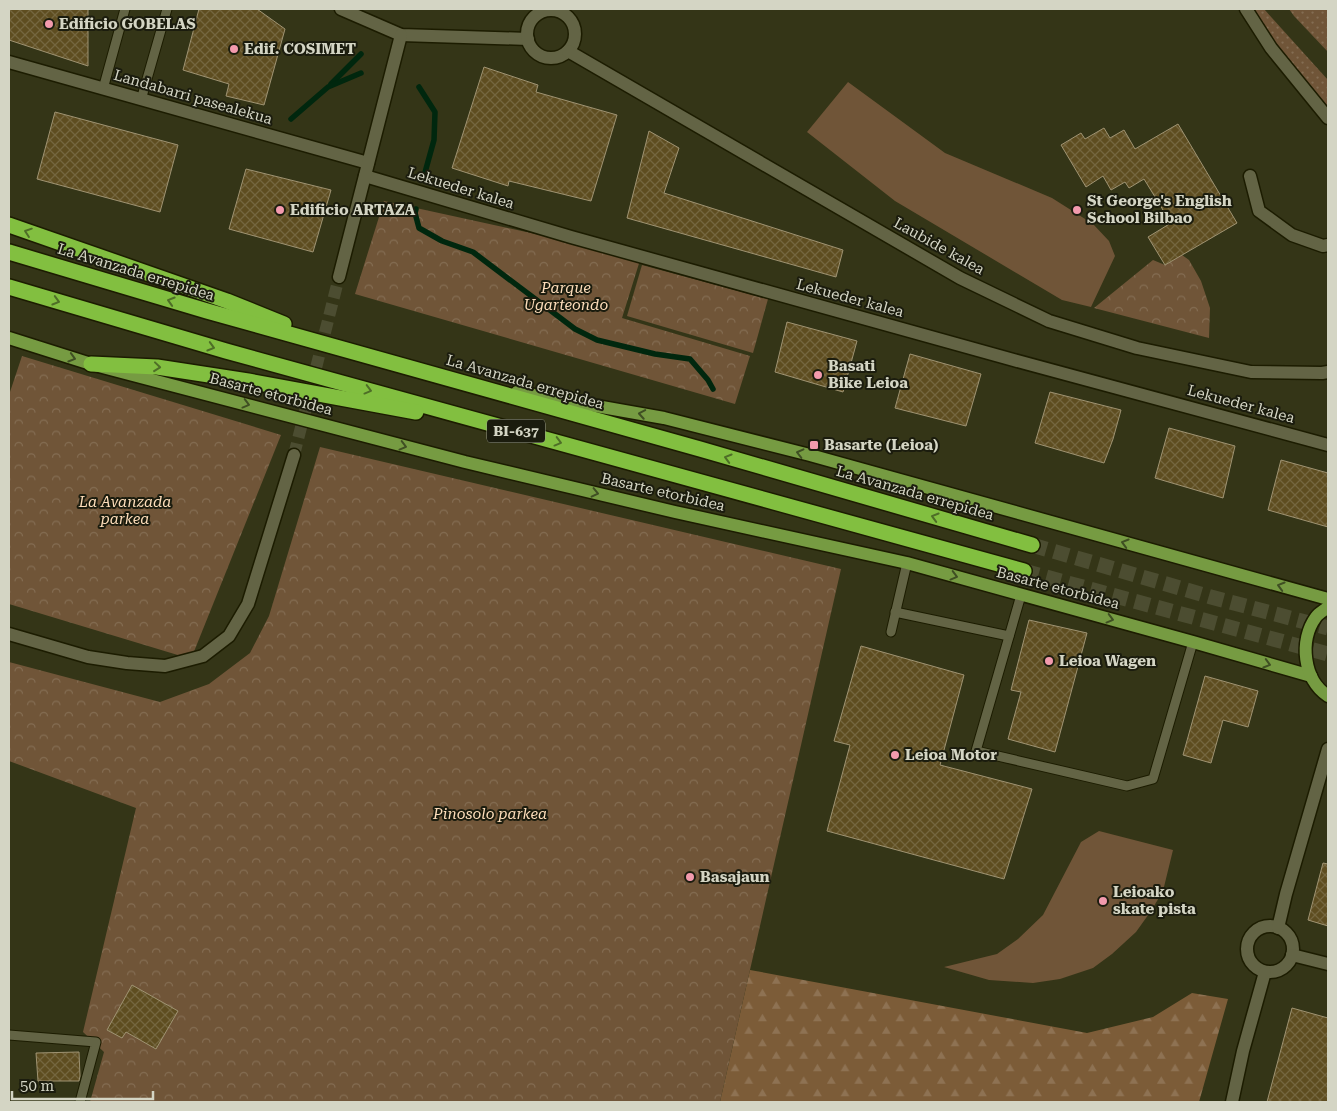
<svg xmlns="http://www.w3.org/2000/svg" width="1337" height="1111" viewBox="0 0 1337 1111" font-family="'Roboto Serif',serif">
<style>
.grass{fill:url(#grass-dots)}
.forest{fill:url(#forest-firs)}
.park{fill:url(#park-crowns)}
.pitch{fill:#705538}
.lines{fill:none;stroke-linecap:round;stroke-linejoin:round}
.stream{stroke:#00270e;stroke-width:5.5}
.building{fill:url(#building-cross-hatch);stroke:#9f9372}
.street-tunnel{stroke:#4c4d31;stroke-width:12;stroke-dasharray:12 6;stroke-linecap:butt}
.highway-tunnel{stroke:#4c4d31;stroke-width:15;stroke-dasharray:15 8;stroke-linecap:butt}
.lane-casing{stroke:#1c1c00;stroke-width:11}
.street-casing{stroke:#1c1c00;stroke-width:15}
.primary-casing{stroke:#1c1c00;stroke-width:15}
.highway-casing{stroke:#1c1c00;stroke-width:18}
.lane{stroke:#636445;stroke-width:9}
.street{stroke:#636445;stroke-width:12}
.primary{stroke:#769b42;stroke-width:12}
.highway{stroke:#82bf40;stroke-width:15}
.oneway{stroke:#4e6e27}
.oneway2{stroke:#3f4f23}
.poi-dot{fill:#f29aad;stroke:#1b1c0e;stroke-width:2}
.labels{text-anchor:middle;stroke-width:4;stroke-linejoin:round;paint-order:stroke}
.shield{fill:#1b1c0e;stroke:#9c9e8d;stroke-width:1}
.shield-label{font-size:14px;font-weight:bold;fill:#d4d5c4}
.poi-label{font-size:15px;font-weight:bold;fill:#d4d5c4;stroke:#1b1c0e;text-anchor:start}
.street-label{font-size:15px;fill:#d4d5c4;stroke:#1b1c0e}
.park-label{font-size:15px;font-style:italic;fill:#fdddba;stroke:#1b1c0e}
</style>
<defs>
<pattern id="grass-dots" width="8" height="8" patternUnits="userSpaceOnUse" patternTransform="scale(1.25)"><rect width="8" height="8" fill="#705538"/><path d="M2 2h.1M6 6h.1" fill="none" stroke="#846d53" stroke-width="1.8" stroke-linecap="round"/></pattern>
<pattern id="forest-firs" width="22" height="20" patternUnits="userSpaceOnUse" patternTransform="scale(1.25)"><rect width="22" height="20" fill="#7c5c38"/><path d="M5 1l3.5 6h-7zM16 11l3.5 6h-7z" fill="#8e7253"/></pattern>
<pattern id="park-crowns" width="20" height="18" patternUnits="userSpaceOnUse" patternTransform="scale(1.25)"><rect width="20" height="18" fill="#705538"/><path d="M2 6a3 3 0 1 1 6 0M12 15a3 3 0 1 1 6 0" fill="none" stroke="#846d53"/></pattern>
<pattern id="building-cross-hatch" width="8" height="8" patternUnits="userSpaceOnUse" patternTransform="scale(1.25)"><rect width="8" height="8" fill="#5e4d20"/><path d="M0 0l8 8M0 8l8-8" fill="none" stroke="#74663f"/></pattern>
</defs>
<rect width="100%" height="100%" fill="#343517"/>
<g class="grass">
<path d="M 1254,9 L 1264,9 L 1328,80 L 1328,110 L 1275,45 Z"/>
<path d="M 1289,9 L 1328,9 L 1328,52 L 1294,16 Z"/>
</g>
<path class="forest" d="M 750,970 L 1087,1033 L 1153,1017 L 1192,993 L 1228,999 L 1199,1102 L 720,1102 Z"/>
<g class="park">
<path d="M 384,201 L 641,257 L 622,318 L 750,356 L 735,404 L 355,294 Z"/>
<path d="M 1182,255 L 1189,260 L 1201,281 L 1210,308 L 1209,338 L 1094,308 L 1153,260 L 1165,265 Z"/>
<path d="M 642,265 L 768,299 L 753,353 L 627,316 Z"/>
<path d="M 22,356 L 281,435 L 191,659 L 9,604 L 9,395 Z"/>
<path d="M 320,447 L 841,569 L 720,1102 L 90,1102 L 104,1052 L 83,1032 L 136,808 L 9,761 L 9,662 L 160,702 L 209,684 L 250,653 L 269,616 Z"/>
</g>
<g class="pitch">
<path d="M 848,82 L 945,153 L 1052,198 L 1093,224 L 1109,241 L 1115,256 L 1091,307 L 1062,300 L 895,201 L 807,132 Z"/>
<path d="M 1099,831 L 1173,850 L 1163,891 L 1151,911 L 1136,932 L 1112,954 L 1093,968 L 1060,979 L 1033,983 L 989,980 L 944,967 L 997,954 L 1018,939 L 1043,915 L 1081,842 Z"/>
</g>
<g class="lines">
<g class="stream">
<path d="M 331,84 L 361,54"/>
<path d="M 419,87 L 435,112 L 434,140 L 424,176"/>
<path d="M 291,119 L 328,87 L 361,73"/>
<path d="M 416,209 L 415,213 L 419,228 L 442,241 L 473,252 L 575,329 L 597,340 L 655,354 L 690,359 L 708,380 L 713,389"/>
</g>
</g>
<g class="building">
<path d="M 9,9 L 88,9 L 88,66 L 9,40 Z"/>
<path d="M 199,9 L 257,9 L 285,29 L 264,105 L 226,96 L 229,84 L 183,70 Z"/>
<path d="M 484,67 L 538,85 L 536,92 L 617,115 L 591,201 L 509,181 L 508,186 L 452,168 Z"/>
<path d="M 55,112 L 178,145 L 160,212 L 37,179 Z"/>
<path d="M 1178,124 L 1237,223 L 1165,265 L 1148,237 L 1171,223 L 1144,179 L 1129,188 L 1125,182 L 1111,190 L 1103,176 L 1086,187 L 1061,145 L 1081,133 L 1085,139 L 1104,128 L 1110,138 L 1124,130 L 1135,149 Z"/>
<path d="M 649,131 L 679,148 L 664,193 L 843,250 L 836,277 L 627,218 Z"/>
<path d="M 246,169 L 331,190 L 313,252 L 229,229 Z"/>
<path d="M 787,322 L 857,341 L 843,392 L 775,372 Z"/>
<path d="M 910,354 L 981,374 L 966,426 L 895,408 Z"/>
<path d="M 1050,392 L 1121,410 L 1113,439 L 1104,463 L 1035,443 Z"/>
<path d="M 1169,428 L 1235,446 L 1223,498 L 1155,478 Z"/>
<path d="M 1281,460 L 1328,473 L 1328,527 L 1268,510 Z"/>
<path d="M 1029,620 L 1087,633 L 1055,752 L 1008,739 L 1021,692 L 1011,690 Z"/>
<path d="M 861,646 L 964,675 L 940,765 L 1032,789 L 1004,879 L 827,831 L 850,745 L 834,741 Z"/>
<path d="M 1205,676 L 1258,691 L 1248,727 L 1223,720 L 1211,763 L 1183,755 Z"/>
<path d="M 1323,863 L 1328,864 L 1328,926 L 1308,920 Z"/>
<path d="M 132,985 L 178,1011 L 156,1049 L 126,1032 L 122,1038 L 107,1030 Z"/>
<path d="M 1292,1008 L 1328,1018 L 1328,1102 L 1267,1102 Z"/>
<path d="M 79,1052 L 80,1076 L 79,1081 L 38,1081 L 36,1053 Z"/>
</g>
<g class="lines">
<path class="street-tunnel" d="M 294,455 L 339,277"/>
<g class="highway-tunnel">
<path d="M 1032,545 L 1211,597 L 1328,628"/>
<path d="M 1024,571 L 1328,654"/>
</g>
<g class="lane-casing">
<g id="lane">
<path d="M 103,89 L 125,9"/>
<path d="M 141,100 L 167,9"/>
<path d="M 1021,595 L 976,751 L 1127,786 L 1153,779 L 1193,642"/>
<path d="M 895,612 L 1009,636"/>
<path d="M 891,632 L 907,563"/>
<path d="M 9,1035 L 96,1042 L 80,1102"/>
</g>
</g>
<g class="street-casing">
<g id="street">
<path d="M 341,9 L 401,35 L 528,39"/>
<path d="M 1246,9 L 1271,48 L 1328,118"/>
<circle cx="551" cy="34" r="24"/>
<path d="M 568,51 L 960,278 L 1049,321 L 1137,348 L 1251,372 L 1322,373 L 1328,372"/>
<path d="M 9,62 L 368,163"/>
<path d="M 365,176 L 571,237 L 1010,359 L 1328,445"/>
<path d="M 1250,176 L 1259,211 L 1292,235 L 1323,246 L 1328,245"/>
<path d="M 339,277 L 401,35"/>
<path d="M 9,634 L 88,657 L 127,663 L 165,666 L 203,656 L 229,636 L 248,604 L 294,455"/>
<circle cx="1270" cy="949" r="23"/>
<path d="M 1278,928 L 1286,894 L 1328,749"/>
<path d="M 1292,955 L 1328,964"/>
<path d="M 1232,1102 L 1243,1051 L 1265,972"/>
</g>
</g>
<g class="primary-casing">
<g id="primary">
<path d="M 9,338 L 91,364 L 465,462 L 675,512 L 907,563 L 1193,642 L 1311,676"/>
<path d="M 517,392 L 664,418 L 810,455 L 1328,599"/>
<path d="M 1328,607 C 1325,610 1319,613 1316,617 C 1299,640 1303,680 1328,696"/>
</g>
</g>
<g class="highway-casing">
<g id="highway">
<path d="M 9,225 L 227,301 L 284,324"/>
<path d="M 9,252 L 207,311 L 700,449 L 1032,545"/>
<path d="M 9,287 L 226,351 L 1024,571"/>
<path d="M 91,364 L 157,367 L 248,381 L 416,412"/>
</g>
</g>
<use href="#lane" class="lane"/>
<use href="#street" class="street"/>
<use href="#primary" class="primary"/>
<use href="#highway" class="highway"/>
</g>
<defs><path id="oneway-chevron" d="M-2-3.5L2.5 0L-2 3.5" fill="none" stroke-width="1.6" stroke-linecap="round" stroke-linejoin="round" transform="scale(1.25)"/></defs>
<g class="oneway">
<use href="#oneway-chevron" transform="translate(28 232) rotate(-161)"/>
<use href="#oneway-chevron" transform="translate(56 301) rotate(16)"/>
<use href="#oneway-chevron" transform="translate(171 301) rotate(-163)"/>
<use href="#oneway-chevron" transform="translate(211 347) rotate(16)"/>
<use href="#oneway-chevron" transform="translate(157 367) rotate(6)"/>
<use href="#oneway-chevron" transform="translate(368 390) rotate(15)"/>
<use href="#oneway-chevron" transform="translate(558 442) rotate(15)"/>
<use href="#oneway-chevron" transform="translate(728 458) rotate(-164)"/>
<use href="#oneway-chevron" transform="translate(935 517) rotate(-164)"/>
</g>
<g class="oneway2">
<use href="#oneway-chevron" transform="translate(72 358) rotate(17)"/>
<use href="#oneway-chevron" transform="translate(246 404) rotate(15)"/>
<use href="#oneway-chevron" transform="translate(642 414) rotate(-170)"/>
<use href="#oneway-chevron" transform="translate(403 446) rotate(15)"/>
<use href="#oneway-chevron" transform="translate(800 453) rotate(-166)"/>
<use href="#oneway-chevron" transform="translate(595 493) rotate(13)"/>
<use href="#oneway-chevron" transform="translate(1125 543) rotate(-164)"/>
<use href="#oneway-chevron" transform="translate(954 576) rotate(15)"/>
<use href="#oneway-chevron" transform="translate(1281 586) rotate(-164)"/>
<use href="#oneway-chevron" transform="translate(1110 619) rotate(15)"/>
<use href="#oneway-chevron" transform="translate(1267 664) rotate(16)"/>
</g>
<g class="poi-dot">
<circle cx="49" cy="24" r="5"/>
<circle cx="234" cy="49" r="5"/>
<circle cx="280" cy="210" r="5"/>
<circle cx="1077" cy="210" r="5"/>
<circle cx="818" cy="375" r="5"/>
<rect x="809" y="440" width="10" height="10" rx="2.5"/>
<circle cx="1049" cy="661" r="5"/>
<circle cx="895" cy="755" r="5"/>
<circle cx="690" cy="877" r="5"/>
<circle cx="1103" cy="901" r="5"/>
</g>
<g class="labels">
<rect class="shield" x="487" y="419.5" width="58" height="23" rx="4"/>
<g class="shield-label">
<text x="516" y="436">BI-637</text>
</g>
<g class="poi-label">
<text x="59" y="29">Edificio GOBELAS</text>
<text x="244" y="54">Edif. COSIMET</text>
<text x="1087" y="206">St George's English<tspan x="1087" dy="17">School Bilbao</tspan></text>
<text x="290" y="215">Edificio ARTAZA</text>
<text x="828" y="371">Basati<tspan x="828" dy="17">Bike Leioa</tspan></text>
<text x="824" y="450">Basarte (Leioa)</text>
<text x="1059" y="666">Leioa Wagen</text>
<text x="905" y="760">Leioa Motor</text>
<text x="700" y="882">Basajaun</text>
<text x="1113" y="897">Leioako<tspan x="1113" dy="17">skate pista</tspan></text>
</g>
<g class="street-label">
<text transform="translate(193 97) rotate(16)" y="5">Landabarri pasealekua</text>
<text transform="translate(461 188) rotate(17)" y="5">Lekueder kalea</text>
<text transform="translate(939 246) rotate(29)" y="5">Laubide kalea</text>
<text transform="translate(136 272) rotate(17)" y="5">La Avanzada errepidea</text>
<text transform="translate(850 298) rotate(15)" y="5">Lekueder kalea</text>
<text transform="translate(525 382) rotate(16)" y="5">La Avanzada errepidea</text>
<text transform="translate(271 394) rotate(15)" y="5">Basarte etorbidea</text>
<text transform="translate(1241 404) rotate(15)" y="5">Lekueder kalea</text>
<text transform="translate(663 492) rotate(13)" y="5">Basarte etorbidea</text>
<text transform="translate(915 493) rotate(16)" y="5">La Avanzada errepidea</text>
<text transform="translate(1058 588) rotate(15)" y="5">Basarte etorbidea</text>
</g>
<g class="park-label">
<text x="566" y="293">Parque<tspan x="566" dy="17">Ugarteondo</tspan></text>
<text x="125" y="507">La Avanzada<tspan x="125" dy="17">parkea</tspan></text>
<text x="490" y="819">Pinosolo parkea</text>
</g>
</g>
<rect width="1337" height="1111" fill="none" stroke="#d4d5c4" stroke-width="20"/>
<path d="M12 1091v8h141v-8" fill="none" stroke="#d4d5c4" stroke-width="2.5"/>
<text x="20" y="1091" font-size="15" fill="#d4d5c4" stroke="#1b1c0e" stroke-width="4" paint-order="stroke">50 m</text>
</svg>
